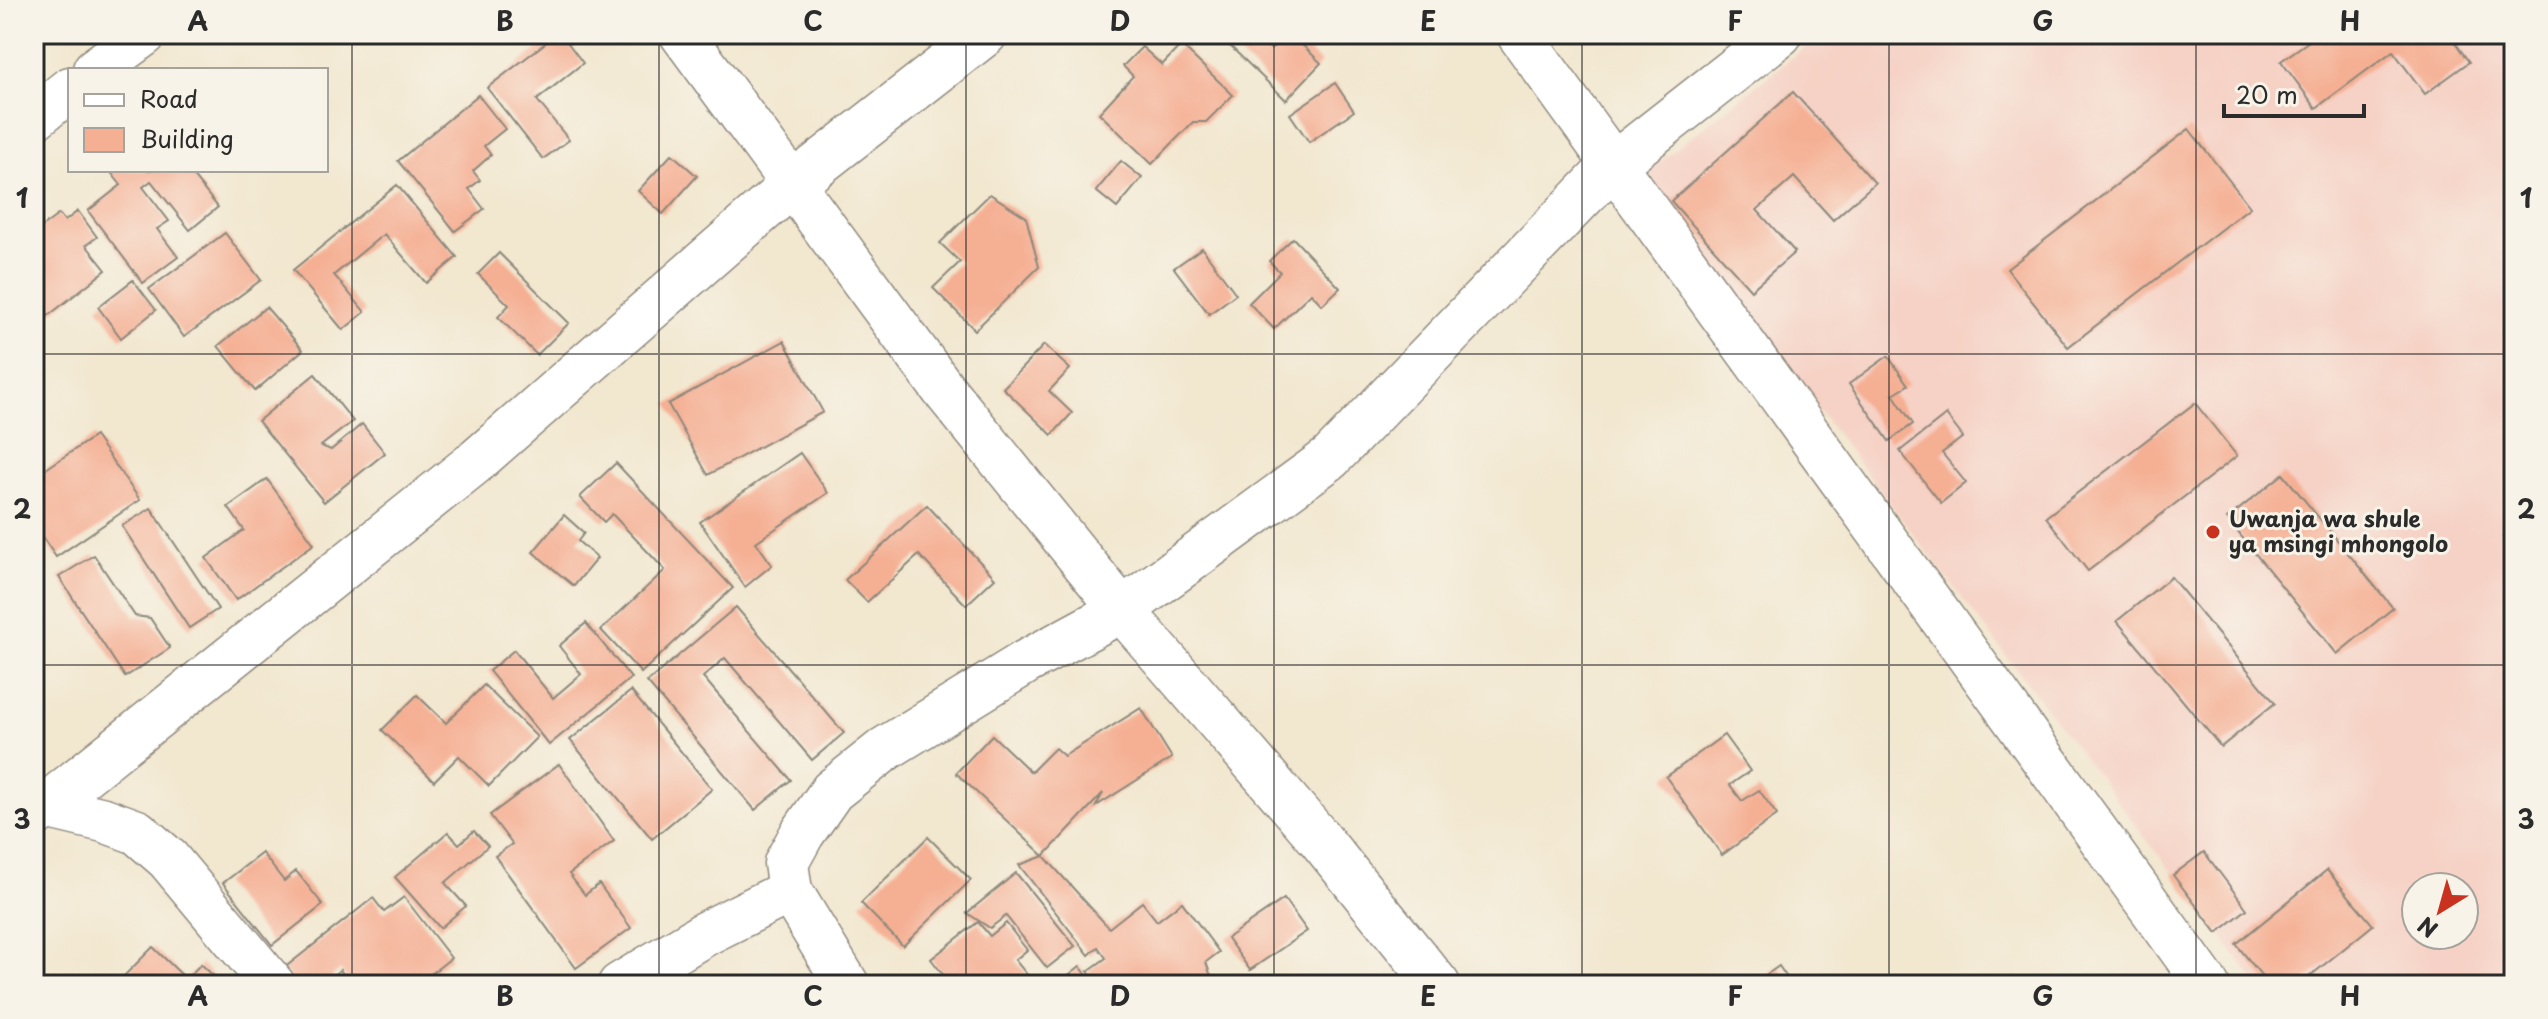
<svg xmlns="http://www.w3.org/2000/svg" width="2548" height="1019" viewBox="0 0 2548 1019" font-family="'Playpen Sans',sans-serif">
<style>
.built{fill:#f6d1c5;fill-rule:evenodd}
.building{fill:#f5af93}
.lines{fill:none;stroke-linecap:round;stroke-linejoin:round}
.minor-casing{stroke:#8e897d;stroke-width:47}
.minor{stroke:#fff;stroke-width:44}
.grid{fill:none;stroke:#2b2b2b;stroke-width:2;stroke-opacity:0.55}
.poi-dot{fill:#c8321e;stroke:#f7f3e8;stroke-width:3}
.labels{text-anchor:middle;stroke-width:6;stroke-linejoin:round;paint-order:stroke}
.poi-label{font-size:22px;font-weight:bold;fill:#2b2b2b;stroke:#f7f3e8;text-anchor:start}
.neatline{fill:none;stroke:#2b2b2b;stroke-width:3}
.grid-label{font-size:26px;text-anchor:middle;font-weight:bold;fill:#2b2b2b}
</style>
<rect width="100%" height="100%" fill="#f7f3e8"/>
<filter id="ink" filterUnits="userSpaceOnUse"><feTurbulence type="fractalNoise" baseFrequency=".0125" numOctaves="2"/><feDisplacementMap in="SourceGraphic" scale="16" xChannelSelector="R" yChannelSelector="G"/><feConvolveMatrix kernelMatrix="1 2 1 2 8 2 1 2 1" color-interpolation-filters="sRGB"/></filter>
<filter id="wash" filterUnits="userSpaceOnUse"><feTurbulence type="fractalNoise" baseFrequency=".006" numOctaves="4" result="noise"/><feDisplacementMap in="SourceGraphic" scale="32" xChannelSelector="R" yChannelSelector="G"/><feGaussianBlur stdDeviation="1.8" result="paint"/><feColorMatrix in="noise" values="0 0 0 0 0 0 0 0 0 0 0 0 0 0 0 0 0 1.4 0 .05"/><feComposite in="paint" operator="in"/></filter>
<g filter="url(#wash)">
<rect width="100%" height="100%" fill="#f2e7cf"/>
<path class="built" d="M 1822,34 L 2514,34 L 2514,985 L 2258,985 L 1640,177 ZM 2416,887 L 2464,887 L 2464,935 L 2416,935 Z"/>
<g id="blocks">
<g class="building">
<path d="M 557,34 L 561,34 L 583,63 L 537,100 L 569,140 L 543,159 L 487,88 Z"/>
<path d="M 1240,34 L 1255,34 L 1271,49 L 1286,34 L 1291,34 L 1321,63 L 1286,100 L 1229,45 Z"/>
<path d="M 2319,34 L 2449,34 L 2469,62 L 2425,94 L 2393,51 L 2316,108 L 2281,61 Z"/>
<path d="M 1181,45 L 1233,95 L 1206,122 L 1193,122 L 1152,164 L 1099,113 L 1133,76 L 1123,66 L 1142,47 L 1162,65 Z"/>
<path d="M 1335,83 L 1354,111 L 1309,142 L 1290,114 Z"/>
<path d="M 1793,92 L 1875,183 L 1833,220 L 1794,177 L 1757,210 L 1795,252 L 1751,290 L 1671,201 Z"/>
<path d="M 478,95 L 505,129 L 484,146 L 491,155 L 473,171 L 480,180 L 469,189 L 484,209 L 455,231 L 398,161 Z"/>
<path d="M 2189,129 L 2250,207 L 2068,347 L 2007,269 Z"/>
<path d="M 672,154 L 697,176 L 663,214 L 638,191 Z"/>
<path d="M 1121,161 L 1142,178 L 1117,208 L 1096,191 Z"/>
<path d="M 109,170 L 188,170 L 218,207 L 190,230 L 151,181 L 143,187 L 169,221 L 157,229 L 178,257 L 143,283 L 88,211 L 121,185 Z"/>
<path d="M 397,185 L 457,257 L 426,283 L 384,234 L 334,275 L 365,312 L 343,330 L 293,270 Z"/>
<path d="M 990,194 L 1026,217 L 1039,267 L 975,330 L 933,288 L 960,262 L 940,243 Z"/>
<path d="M 78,211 L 97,237 L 86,245 L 106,270 L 34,327 L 34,233 L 59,214 L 65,221 Z"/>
<path d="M 225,233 L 261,280 L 184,337 L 149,289 Z"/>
<path d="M 1293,238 L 1340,288 L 1322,305 L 1311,293 L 1274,329 L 1249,303 L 1280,272 L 1269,261 Z"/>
<path d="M 1202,248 L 1236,294 L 1209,314 L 1174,268 Z"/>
<path d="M 499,253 L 569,323 L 537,355 L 498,317 L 509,305 L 478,274 Z"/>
<path d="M 133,280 L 156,310 L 121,338 L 98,307 Z"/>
<path d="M 266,307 L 303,350 L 255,391 L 218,346 Z"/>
<path d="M 784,341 L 823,412 L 708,475 L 668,404 Z"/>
<path d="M 1044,345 L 1070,369 L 1049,391 L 1072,413 L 1052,435 L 1003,388 Z"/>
<path d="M 1888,356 L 1908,385 L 1893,394 L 1913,424 L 1889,441 L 1849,384 Z"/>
<path d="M 315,374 L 353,421 L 321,446 L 331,450 L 362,424 L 385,453 L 324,502 L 258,421 Z"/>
<path d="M 2195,403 L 2237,456 L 2088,571 L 2046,517 Z"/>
<path d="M 1946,415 L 1963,437 L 1942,453 L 1966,483 L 1941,503 L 1900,451 Z"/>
<path d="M 95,436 L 140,500 L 56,557 L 34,525 L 34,477 Z"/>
<path d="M 800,453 L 828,493 L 756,542 L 772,565 L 745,587 L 700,522 Z"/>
<path d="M 616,463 L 733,588 L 641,673 L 601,630 L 665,570 L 612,514 L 604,522 L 580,497 Z"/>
<path d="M 2283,474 L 2393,608 L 2337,654 L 2227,519 Z"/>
<path d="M 267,479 L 314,544 L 236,600 L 206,558 L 244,530 L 228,507 Z"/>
<path d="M 927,505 L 995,578 L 966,605 L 919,555 L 867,602 L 845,580 Z"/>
<path d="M 151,508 L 218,609 L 189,628 L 122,526 Z"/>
<path d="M 564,515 L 584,533 L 578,541 L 597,558 L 574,586 L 533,552 Z"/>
<path d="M 2514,530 L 2514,554 L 2503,537 Z"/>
<path d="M 94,555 L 135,616 L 150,618 L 170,648 L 125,677 L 59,577 Z"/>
<path d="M 2171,577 L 2275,703 L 2221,747 L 2117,621 Z"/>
<path d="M 736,607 L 844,733 L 812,760 L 725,658 L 703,677 L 791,780 L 755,810 L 647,682 Z"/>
<path d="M 586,623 L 631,678 L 549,745 L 489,671 L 514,650 L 553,698 L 581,674 L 559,646 Z"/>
<path d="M 484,685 L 537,737 L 489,786 L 459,756 L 434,781 L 382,730 L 417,695 L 446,723 Z"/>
<path d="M 631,691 L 712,789 L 652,839 L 570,740 Z"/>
<path d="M 1141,708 L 1172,758 L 1096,806 L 1103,793 L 1044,856 L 956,773 L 992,735 L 1031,772 L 1055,748 L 1064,756 Z"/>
<path d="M 1724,735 L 1750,771 L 1730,785 L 1742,801 L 1759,790 L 1777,815 L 1722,855 L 1666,777 Z"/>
<path d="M 559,764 L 614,841 L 569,874 L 585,895 L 599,884 L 631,928 L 576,968 L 495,856 L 512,844 L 490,815 Z"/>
<path d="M 474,831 L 488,846 L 445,883 L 466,906 L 440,928 L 395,877 L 448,832 L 459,844 Z"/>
<path d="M 928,837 L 971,880 L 903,946 L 861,903 Z"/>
<path d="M 2204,852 L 2247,909 L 2217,933 L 2173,875 Z"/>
<path d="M 262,853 L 284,881 L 296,871 L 323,905 L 272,945 L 223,883 Z"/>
<path d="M 1044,856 L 1109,928 L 1142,902 L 1157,921 L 1182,902 L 1219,952 L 1206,962 L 1214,985 L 1098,985 L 1088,971 L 1106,958 L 1098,947 L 1089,955 L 1019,865 Z"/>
<path d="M 2327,870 L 2373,925 L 2299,985 L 2269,985 L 2236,944 Z"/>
<path d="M 1016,873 L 1075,946 L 1047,968 L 1006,916 L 990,928 L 967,913 Z"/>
<path d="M 404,897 L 451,958 L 417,985 L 352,985 L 340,970 L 332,976 L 338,985 L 296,985 L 283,969 L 373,898 L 384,912 Z"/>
<path d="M 1284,899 L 1307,931 L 1250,970 L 1227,938 Z"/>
<path d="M 978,922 L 990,936 L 1006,923 L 1027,950 L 1015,960 L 1029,977 L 1018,985 L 934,985 L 945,977 L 931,959 Z"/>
<path d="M 153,947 L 186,979 L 201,964 L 223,985 L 132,985 L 124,976 Z"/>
<path d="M 1080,966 L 1094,985 L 1056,985 Z"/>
<path d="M 1779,966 L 1792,985 L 1752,985 Z"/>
</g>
</g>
</g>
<g filter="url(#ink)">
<use href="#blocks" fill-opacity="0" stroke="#8e897d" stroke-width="2"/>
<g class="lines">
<g class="minor-casing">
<g id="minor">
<path d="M 682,34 L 944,390 L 1122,610 L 1319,838 L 1438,985"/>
<path d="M 1519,34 L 2207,985"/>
<path d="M 95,70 L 144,34"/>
<path d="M 34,118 L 70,89"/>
<path d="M 45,806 L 104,820 L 137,832 L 168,859 L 273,985"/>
<path d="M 34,815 L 474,463 L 793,184 L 985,34"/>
<path d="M 620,985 L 706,933 L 790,891"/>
<path d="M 847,985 L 790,891 L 786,863 L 802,834 L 832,791 L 885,749 L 1026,662 L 1122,610 L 1330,458 L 1613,165 L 1780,34"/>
</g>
</g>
<use href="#minor" class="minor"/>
</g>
</g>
<path class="grid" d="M 352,34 L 352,985M 659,34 L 659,985M 966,34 L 966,985M 1274,34 L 1274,985M 1582,34 L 1582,985M 1889,34 L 1889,985M 2196,34 L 2196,985M 34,354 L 2514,354M 34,665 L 2514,665"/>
<circle class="poi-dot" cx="2213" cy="532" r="8"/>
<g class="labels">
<g class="poi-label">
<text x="2229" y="527">Uwanja wa shule<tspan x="2229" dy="25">ya msingi mhongolo</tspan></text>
</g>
</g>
<rect width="2548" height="1019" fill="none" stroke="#f7f3e8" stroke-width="88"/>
<rect x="68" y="68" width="260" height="104" fill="#f7f3e8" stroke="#a5a39c" stroke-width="2"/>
<rect x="84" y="94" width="40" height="12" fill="#ffffff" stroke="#a5a39c" stroke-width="2"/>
<text x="140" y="108" font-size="24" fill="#2b2b2b">Road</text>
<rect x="84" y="128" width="40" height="24" fill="#f5af93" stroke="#a5a39c" stroke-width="2"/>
<text x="140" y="148" font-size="24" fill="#2b2b2b">Building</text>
<g transform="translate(2440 911) rotate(217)"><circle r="38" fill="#f7f3e8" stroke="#a5a39c" stroke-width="2"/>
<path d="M0-6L14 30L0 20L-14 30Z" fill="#c8321e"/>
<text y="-12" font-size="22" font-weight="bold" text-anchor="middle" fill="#2b2b2b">N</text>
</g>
<path d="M2224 104v12h140v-12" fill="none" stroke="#2b2b2b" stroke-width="4"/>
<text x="2236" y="104" font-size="24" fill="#2b2b2b" stroke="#f7f3e8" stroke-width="6" paint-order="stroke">20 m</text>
<rect x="44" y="44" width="2460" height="931" class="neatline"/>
<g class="grid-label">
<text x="198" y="31">A</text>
<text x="505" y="31">B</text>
<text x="813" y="31">C</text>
<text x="1120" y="31">D</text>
<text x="1428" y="31">E</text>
<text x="1735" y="31">F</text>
<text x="2043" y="31">G</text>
<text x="2350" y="31">H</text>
<text x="22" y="208">1</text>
<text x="2526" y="208">1</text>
<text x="22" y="519">2</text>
<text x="2526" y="519">2</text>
<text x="22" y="829">3</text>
<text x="2526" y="829">3</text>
<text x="198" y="1006">A</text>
<text x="505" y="1006">B</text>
<text x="813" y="1006">C</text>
<text x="1120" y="1006">D</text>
<text x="1428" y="1006">E</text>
<text x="1735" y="1006">F</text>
<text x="2043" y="1006">G</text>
<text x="2350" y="1006">H</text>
</g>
</svg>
